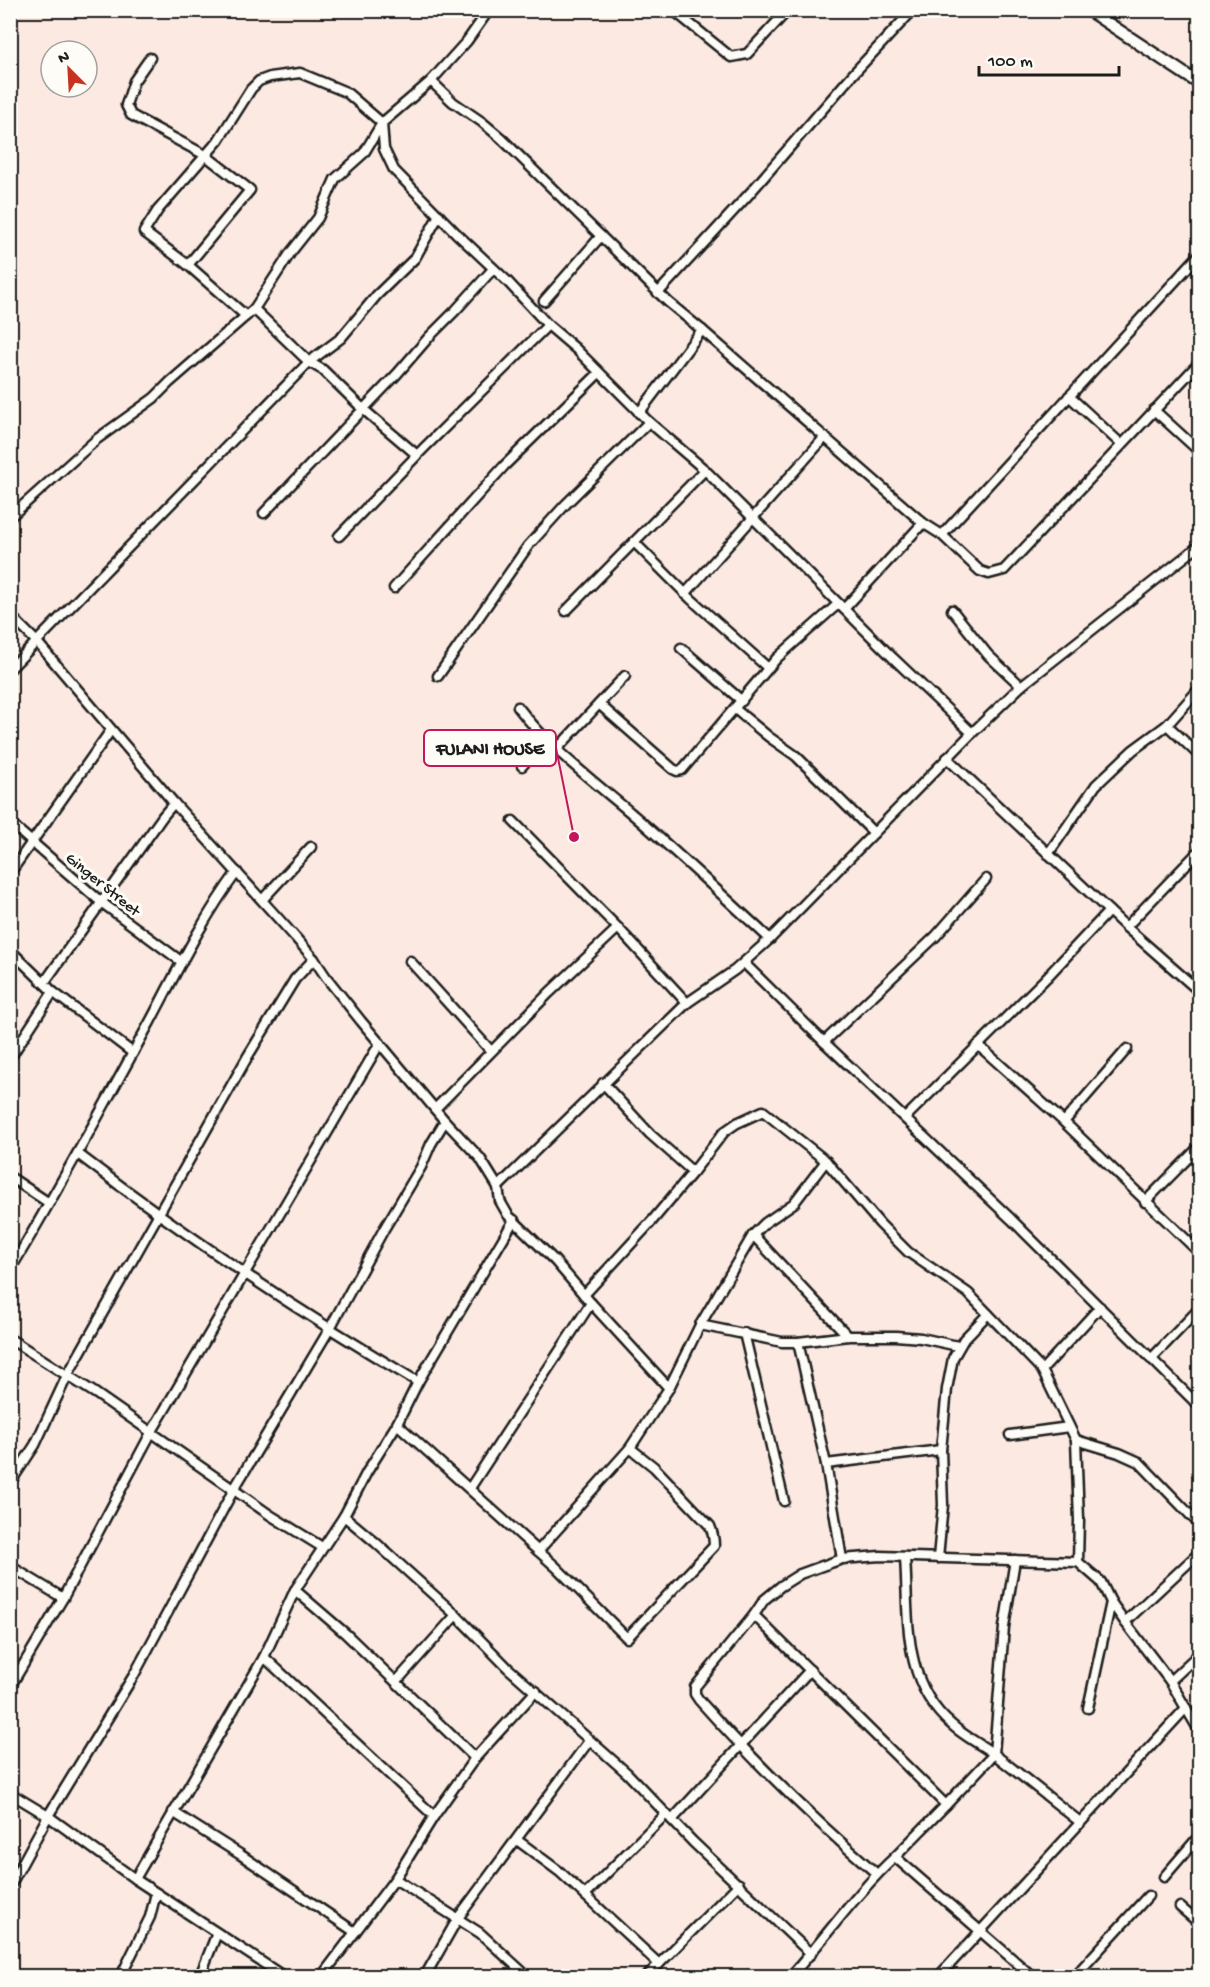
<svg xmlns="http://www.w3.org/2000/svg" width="1210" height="1987" viewBox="0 0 1210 1987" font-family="'Gochi Hand',sans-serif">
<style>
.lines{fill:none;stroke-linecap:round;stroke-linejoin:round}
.minor-casing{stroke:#1c1c1c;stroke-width:13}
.tertiary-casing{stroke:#1c1c1c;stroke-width:15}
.minor{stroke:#fdfcf7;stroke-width:8}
.tertiary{stroke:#fdfcf7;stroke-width:10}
.labels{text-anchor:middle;stroke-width:6;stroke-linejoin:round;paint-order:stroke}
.street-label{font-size:16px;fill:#1c1c1c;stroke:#fdfcf7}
.leader{fill:none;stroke:#c2185b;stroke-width:2}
.callout-dot{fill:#c2185b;stroke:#fdfcf7;stroke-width:2}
.callout{fill:#fdfcf7;stroke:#c2185b;stroke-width:2}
.callout-label{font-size:18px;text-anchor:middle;font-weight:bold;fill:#1c1c1c}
</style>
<rect width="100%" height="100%" fill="#fceae2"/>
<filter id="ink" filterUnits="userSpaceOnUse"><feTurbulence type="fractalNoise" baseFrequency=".0167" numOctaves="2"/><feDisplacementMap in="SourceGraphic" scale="12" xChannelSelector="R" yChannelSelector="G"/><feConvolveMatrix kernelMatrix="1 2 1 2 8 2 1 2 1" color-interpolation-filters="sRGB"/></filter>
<g filter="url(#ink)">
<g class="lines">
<g class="minor-casing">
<g id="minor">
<path d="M 673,10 L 731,57 L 747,54 L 788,10"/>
<path d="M 150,58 L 134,81 L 126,105 L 131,115 L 205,155 L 250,190 L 188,265"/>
<path d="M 431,81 L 453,102 L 482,122 L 501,138 L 668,302 L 702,330 L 923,523 L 942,535 L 980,571 L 989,574 L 1004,570 L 1200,362"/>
<path d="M 658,293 L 750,193 L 854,73 L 913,10"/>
<path d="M 544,301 L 601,236"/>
<path d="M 254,309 L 309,362 L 323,370 L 363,409 L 417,455"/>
<path d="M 246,316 L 188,265 L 144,232 L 158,210 L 218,141 L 251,89 L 259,81 L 270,77 L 300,73 L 346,92 L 382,123 L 384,149 L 394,170 L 456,233 L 507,281 L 548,325 L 576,349 L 649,422 L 705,470 L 893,658 L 972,733"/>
<path d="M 1069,396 L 1121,444"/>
<path d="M 1154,410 L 1200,452"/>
<path d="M 639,413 L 702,330"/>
<path d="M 264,513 L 397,374 L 429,337 L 455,311 L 493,269"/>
<path d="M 10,517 L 97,439 L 154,398 L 170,382 L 254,309 L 291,252 L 318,218 L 335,179 L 364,153 L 382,123 L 431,81 L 467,41 L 489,10"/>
<path d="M 942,535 L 1200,254"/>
<path d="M 339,536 L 424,448 L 548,325"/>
<path d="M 634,542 L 691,599 L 768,668"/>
<path d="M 394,588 L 505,465 L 599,373"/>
<path d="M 685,594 L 825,437"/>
<path d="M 844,609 L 923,523"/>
<path d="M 952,610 L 988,655 L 1021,686"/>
<path d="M 566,611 L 705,470"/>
<path d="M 10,615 L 37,642 L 174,803 L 295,937 L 314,959 L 326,977 L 361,1021 L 445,1121 L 480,1158 L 498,1187 L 500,1201 L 508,1215 L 555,1261 L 591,1303 L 669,1388"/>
<path d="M 681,648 L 742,701"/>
<path d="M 10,669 L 309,362 L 341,338 L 377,295 L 415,258 L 439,215"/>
<path d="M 438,676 L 528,546 L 566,504 L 649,422"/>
<path d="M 599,704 L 673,769 L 677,771 L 682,770 L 777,658 L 838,604"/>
<path d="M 518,707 C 549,748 592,780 631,813 C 679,854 724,897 770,939"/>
<path d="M 735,709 L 769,737 L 796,756 L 874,833"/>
<path d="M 1167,725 L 1200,756"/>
<path d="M 557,749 L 625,676"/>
<path d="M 947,758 L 1126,927 L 1200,992"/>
<path d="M 522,766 L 546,739"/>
<path d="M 513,821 L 618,928 L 687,1003"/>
<path d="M 10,823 L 101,902 L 182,962"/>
<path d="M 1048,854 L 1096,785 L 1133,750 L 1167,725 L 1200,688"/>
<path d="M 10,873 L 111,730"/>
<path d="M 263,899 L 311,847"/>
<path d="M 1126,927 L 1200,850"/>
<path d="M 10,950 L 53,992 L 133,1053"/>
<path d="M 410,961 L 491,1051"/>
<path d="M 744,963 L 824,1042 L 1011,1219 L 1200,1407"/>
<path d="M 44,983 L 163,816 L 174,803"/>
<path d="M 824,1042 L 936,936 L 986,879"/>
<path d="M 978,1045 L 1064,1122 L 1200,1253"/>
<path d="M 10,1058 L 53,992"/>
<path d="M 603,1083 L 650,1134 L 693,1172"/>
<path d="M 435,1109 L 549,993 L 618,928"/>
<path d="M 905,1118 L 1046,978 L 1109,911"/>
<path d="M 1064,1122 L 1127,1049"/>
<path d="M 78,1154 C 186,1237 301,1313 418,1382"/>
<path d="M 10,1177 L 49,1203"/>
<path d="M 498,1187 L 687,1003 L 735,970 L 770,939 L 972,733 L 1021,686 L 1200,545"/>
<path d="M 1145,1202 L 1200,1146"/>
<path d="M 753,1235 L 848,1336"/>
<path d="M 10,1270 C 59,1189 104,1105 150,1022 C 177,971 203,918 237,872"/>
<path d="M 584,1295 L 652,1221 L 693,1172 L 724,1132 L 737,1123 L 763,1111 L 826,1161 L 880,1224 L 908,1252 L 968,1293 L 1042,1370 L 1076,1440 L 1079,1520 L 1078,1562"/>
<path d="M 700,1325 L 782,1342 L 798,1342 L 848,1336 L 896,1336 L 921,1338 L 958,1346"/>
<path d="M 744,1333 L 784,1501"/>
<path d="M 10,1339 L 95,1393 L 270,1515 L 322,1547"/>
<path d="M 798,1342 L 826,1464 L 842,1559"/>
<path d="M 1151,1359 L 1200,1308"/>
<path d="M 1042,1370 L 1100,1307"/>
<path d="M 397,1424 L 556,1567 L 627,1638 L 714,1546 C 714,1538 713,1533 710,1526 L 654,1467 L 630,1448"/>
<path d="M 1010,1435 L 1069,1427"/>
<path d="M 1076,1440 L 1119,1453 L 1139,1462 L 1200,1525"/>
<path d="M 826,1464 L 941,1450"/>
<path d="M 10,1483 L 35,1445 L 67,1376 L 248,1056 L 295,979 L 314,959"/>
<path d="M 470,1488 L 591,1303"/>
<path d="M 344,1516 L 375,1542 L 456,1615 L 508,1668 L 627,1773 L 693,1842 L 811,1954"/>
<path d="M 538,1551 L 630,1448 L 669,1388 L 700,1325 L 753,1235 L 765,1223 L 794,1203 L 826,1161"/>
<path d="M 905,1557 C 909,1616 901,1682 952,1725 C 964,1736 980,1744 994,1754 L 1004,1627 L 1015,1560"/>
<path d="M 938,1558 L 943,1505 L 941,1450 L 947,1389 L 953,1358 L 964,1339 L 988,1314"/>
<path d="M 10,1566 L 63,1598"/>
<path d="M 295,1590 L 346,1634 L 475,1758"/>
<path d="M 754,1615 L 946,1805 L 895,1857"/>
<path d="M 1125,1622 L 1200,1552"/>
<path d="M 264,1657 L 434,1816"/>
<path d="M 1170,1681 L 1200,1653"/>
<path d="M 396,1682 L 456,1615"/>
<path d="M 10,1687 L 63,1598 L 151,1433 L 380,1043"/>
<path d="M 1088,1708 L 1111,1602"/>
<path d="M 10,1793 L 48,1816 L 135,1879 L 283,1976"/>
<path d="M 946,1805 L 994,1754 L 1080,1822"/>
<path d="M 173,1812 L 241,1855 L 355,1932"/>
<path d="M 672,1820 L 810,1670"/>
<path d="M 517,1840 L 560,1872 L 659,1964"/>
<path d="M 877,1874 C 812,1818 756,1764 699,1700 L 695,1694 L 695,1687 L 754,1615 L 764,1600 L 781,1586 L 800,1574 L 822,1566 L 842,1559 L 880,1556 L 1078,1562 L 1101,1582 L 1111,1602 L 1125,1622 L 1170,1681 L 1200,1732"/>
<path d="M 1164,1877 L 1200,1835"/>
<path d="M 135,1879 L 264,1657 L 295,1590 L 344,1516 L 367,1472 L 397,1424 L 418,1382 L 514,1220"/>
<path d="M 395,1879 L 480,1933 L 527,1976"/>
<path d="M 10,1886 L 48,1816 L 134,1675 L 234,1489 L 329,1330 L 384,1229 L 421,1167 L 431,1144 L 445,1121"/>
<path d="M 585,1895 L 666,1814"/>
<path d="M 1180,1907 L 1200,1924"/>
<path d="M 121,1976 L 150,1917 L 156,1893"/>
<path d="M 200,1976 L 217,1933"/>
<path d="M 322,1976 L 395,1879 L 434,1816 L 475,1758 L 536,1691"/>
<path d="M 425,1976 L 458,1918 L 589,1741"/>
<path d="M 647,1976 L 739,1884"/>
<path d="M 791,1976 C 826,1937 856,1893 895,1857 L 1032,1976"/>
<path d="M 939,1976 L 1186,1708"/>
<path d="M 1075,1976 L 1148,1896"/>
</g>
</g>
<g class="tertiary-casing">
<path id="tertiary" d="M 1088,10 L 1200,84"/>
</g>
<use href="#minor" class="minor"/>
<use href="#tertiary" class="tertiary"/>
</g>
</g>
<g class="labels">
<g class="street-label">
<text transform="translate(104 883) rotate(39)" y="6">Ginger Street</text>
</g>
</g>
<path class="leader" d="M574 837L556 748"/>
<circle class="callout-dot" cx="574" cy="837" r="6"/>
<rect class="callout" x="424" y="730" width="132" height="36" rx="6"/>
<g class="callout-label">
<text x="490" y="754">FULANI HOUSE</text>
</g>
<rect width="1210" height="1987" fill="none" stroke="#fdfcf7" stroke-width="36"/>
<rect x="18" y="18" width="1174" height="1951" fill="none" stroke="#1c1c1c" stroke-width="2" filter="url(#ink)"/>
<g transform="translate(69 69) rotate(336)"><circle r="28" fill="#fdfcf7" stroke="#a3a29f" stroke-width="1.5"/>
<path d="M0-4.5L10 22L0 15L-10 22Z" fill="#c8321e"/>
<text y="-9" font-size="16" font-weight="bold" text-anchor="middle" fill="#1c1c1c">N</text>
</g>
<path d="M979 66v9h140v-9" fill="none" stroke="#1c1c1c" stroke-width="3"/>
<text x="988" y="66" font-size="18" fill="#1c1c1c" stroke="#fdfcf7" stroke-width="4.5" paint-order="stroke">100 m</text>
</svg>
